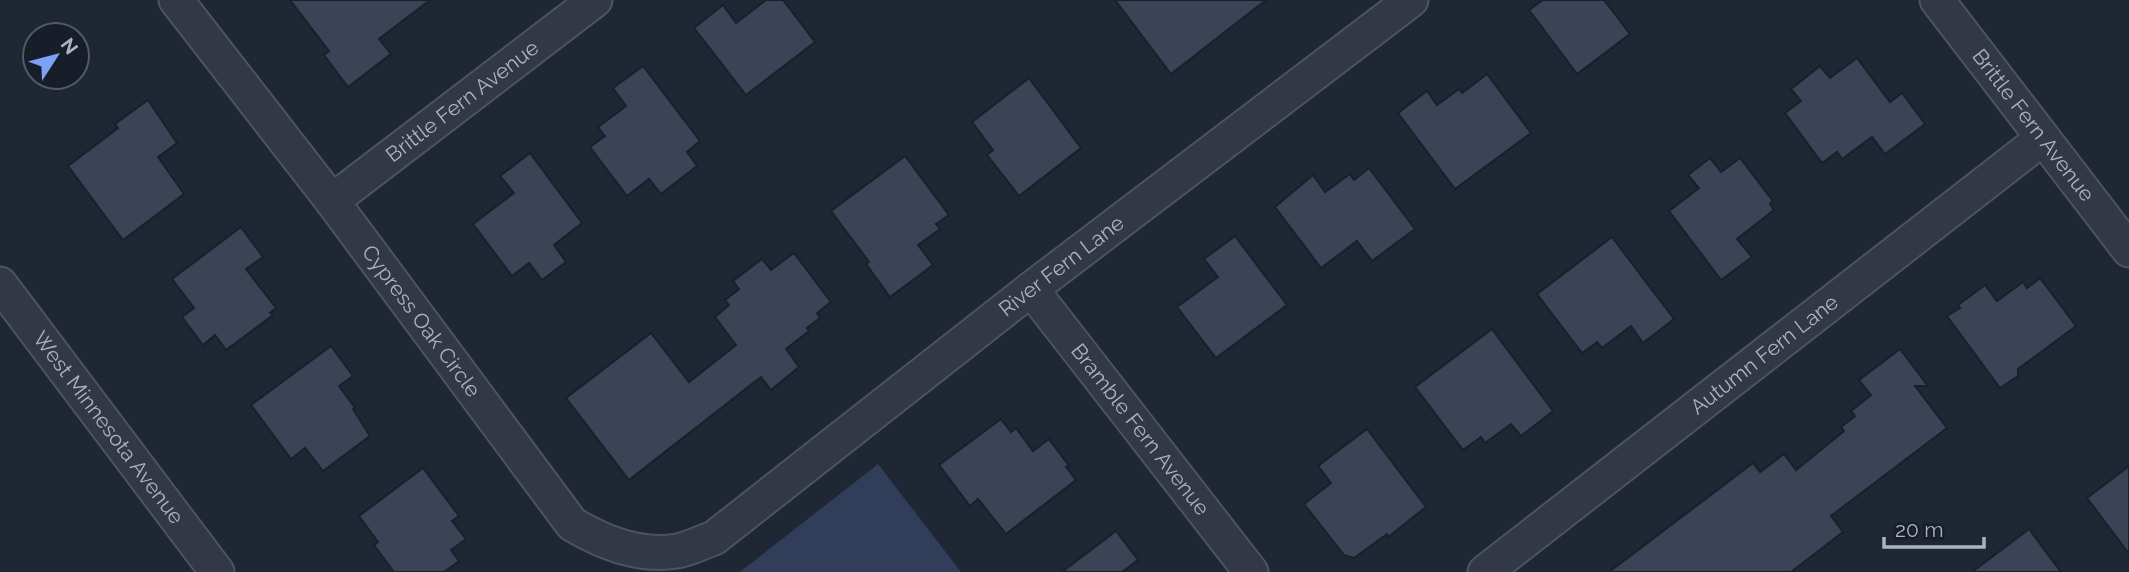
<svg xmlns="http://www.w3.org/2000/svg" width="2129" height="572" viewBox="0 0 2129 572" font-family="Raleway,sans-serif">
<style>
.water{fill:#303e5a}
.building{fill:#3a4456;stroke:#19202c;stroke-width:2}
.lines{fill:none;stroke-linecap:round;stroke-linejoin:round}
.minor-casing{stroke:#4c5361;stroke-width:37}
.minor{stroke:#323845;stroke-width:33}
.labels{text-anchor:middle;stroke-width:6;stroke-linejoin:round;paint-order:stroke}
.street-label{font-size:21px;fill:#abb3c3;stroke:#181e29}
</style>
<rect width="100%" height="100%" fill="#1f2634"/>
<path class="water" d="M 878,464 L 961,572 L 740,572 Z"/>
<g class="building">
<path d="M 290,0 L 430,0 L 379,39 L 391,54 L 348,87 L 324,55 L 329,51 Z"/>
<path d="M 766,0 L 783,0 L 815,42 L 746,95 L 694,28 L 723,5 L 736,23 Z"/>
<path d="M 1115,0 L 1266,0 L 1171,74 Z"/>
<path d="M 1543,0 L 1604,0 L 1630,34 L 1577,74 L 1529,10 Z"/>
<path d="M 1857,58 L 1890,102 L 1902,93 L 1925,124 L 1885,154 L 1872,137 L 1842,159 L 1837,152 L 1822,163 L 1785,113 L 1801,101 L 1791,89 L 1820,66 L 1830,78 Z"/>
<path d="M 643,66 L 700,141 L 687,152 L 697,166 L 661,194 L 649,179 L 627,196 L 590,147 L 605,136 L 598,127 L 626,106 L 613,88 Z"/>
<path d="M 1487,74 L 1531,133 L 1455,189 L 1398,113 L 1427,91 L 1437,105 L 1459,89 L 1462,93 Z"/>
<path d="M 1029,78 L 1081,148 L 1019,196 L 987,155 L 993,150 L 972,122 Z"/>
<path d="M 148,100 L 177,143 L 158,157 L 184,194 L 123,240 L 68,166 L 118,128 L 115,124 Z"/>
<path d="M 530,153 L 582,223 L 554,245 L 566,262 L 542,280 L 529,263 L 512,276 L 473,224 L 514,193 L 500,176 Z"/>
<path d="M 905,156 L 949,215 L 936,224 L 940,229 L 918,245 L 933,265 L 890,297 L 866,264 L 869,262 L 831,211 Z"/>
<path d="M 1710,158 L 1721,172 L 1740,158 L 1773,201 L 1770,204 L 1774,210 L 1737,239 L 1752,257 L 1721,280 L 1669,211 L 1699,188 L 1688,175 Z"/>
<path d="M 1369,168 L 1415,229 L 1372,261 L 1357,241 L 1321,268 L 1275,207 L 1313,175 L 1325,192 L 1350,174 L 1354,180 Z"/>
<path d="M 241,227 L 263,257 L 246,269 L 276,308 L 270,313 L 273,315 L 226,350 L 215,335 L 203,345 L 182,317 L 194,308 L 172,279 Z"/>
<path d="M 1235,236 L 1287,305 L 1216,358 L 1177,307 L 1218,277 L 1204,259 Z"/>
<path d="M 1612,237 L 1674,319 L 1643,343 L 1631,326 L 1602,348 L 1597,342 L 1582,353 L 1537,294 Z"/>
<path d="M 794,253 L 831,302 L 817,313 L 820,318 L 807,328 L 809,331 L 786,349 L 799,367 L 771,390 L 761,377 L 629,480 L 566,398 L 651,333 L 689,382 L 736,345 L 715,317 L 729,305 L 725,300 L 739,289 L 733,281 L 762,259 L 771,270 Z"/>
<path d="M 2040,278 L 2076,326 L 2018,369 L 2018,376 L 2000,388 L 1947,316 L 1960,308 L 1958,305 L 1985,285 L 1997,301 L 2023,282 L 2027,288 Z"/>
<path d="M 1492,329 L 1553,411 L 1521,436 L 1511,424 L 1485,443 L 1481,437 L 1463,450 L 1415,387 Z"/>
<path d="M 331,346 L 353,376 L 339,386 L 355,408 L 353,409 L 370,436 L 323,471 L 305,448 L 291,459 L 251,405 Z"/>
<path d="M 1900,349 L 1928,386 L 1915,386 L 1947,428 L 1831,516 L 1843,532 L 1791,572 L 1609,572 L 1753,463 L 1760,472 L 1784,454 L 1796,470 L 1844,431 L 1841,427 L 1855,416 L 1851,411 L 1871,395 L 1859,380 Z"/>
<path d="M 1001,419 L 1011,432 L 1016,428 L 1033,451 L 1049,439 L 1069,466 L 1066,467 L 1076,480 L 1006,534 L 978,499 L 970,506 L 939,465 Z"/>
<path d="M 1367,429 L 1426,507 L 1388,537 L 1387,534 L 1354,558 L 1344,555 L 1304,504 L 1331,483 L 1318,466 Z"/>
<path d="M 2129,466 L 2129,554 L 2087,498 Z"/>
<path d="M 423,468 L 459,516 L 452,521 L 466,539 L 451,550 L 459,561 L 444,572 L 394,572 L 374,545 L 378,542 L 359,516 Z"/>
<path d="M 2029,529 L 2061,572 L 1972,572 Z"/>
<path d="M 1116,531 L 1138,560 L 1122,572 L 1062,572 Z"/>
</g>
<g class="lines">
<g class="minor-casing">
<g id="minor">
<path id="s1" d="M 176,0 L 332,201 L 572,524 C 604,543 639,557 677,551 C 689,549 702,542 714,538 L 1031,289 L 1411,0"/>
<path id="s2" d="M 1937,0 L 2129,250"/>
<path id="s3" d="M 332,201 L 595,0"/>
<path id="s4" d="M 0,284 L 217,572"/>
<path id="s5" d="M 1031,289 L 1251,572"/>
<path id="s6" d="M 1485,572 L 2043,138"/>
</g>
</g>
<use href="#minor" class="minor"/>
</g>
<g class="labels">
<g class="street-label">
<text dy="7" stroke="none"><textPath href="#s3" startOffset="164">Brittle Fern Avenue</textPath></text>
<text dy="7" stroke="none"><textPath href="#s2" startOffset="158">Brittle Fern Avenue</textPath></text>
<text dy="7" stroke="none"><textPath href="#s1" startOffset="1248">River Fern Lane</textPath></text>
<text dy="7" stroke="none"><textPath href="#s1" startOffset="404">Cypress Oak Circle</textPath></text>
<text dy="7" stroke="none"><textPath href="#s6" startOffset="354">Autumn Fern Lane</textPath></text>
<text dy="7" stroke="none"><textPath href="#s4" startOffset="180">West Minnesota Avenue</textPath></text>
<text dy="7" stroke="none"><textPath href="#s5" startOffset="178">Bramble Fern Avenue</textPath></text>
</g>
</g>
<g transform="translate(56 56) rotate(54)"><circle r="33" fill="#181e29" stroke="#535a67" stroke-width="2"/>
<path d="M0-5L12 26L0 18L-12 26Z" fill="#7ca2f7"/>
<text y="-10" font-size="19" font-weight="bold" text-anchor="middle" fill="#abb3c3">N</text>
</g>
<path d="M1884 537v10h100v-10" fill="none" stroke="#abb3c3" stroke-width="3.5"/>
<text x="1895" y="537" font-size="21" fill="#abb3c3" stroke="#181e29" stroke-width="5" paint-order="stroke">20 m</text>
</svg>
